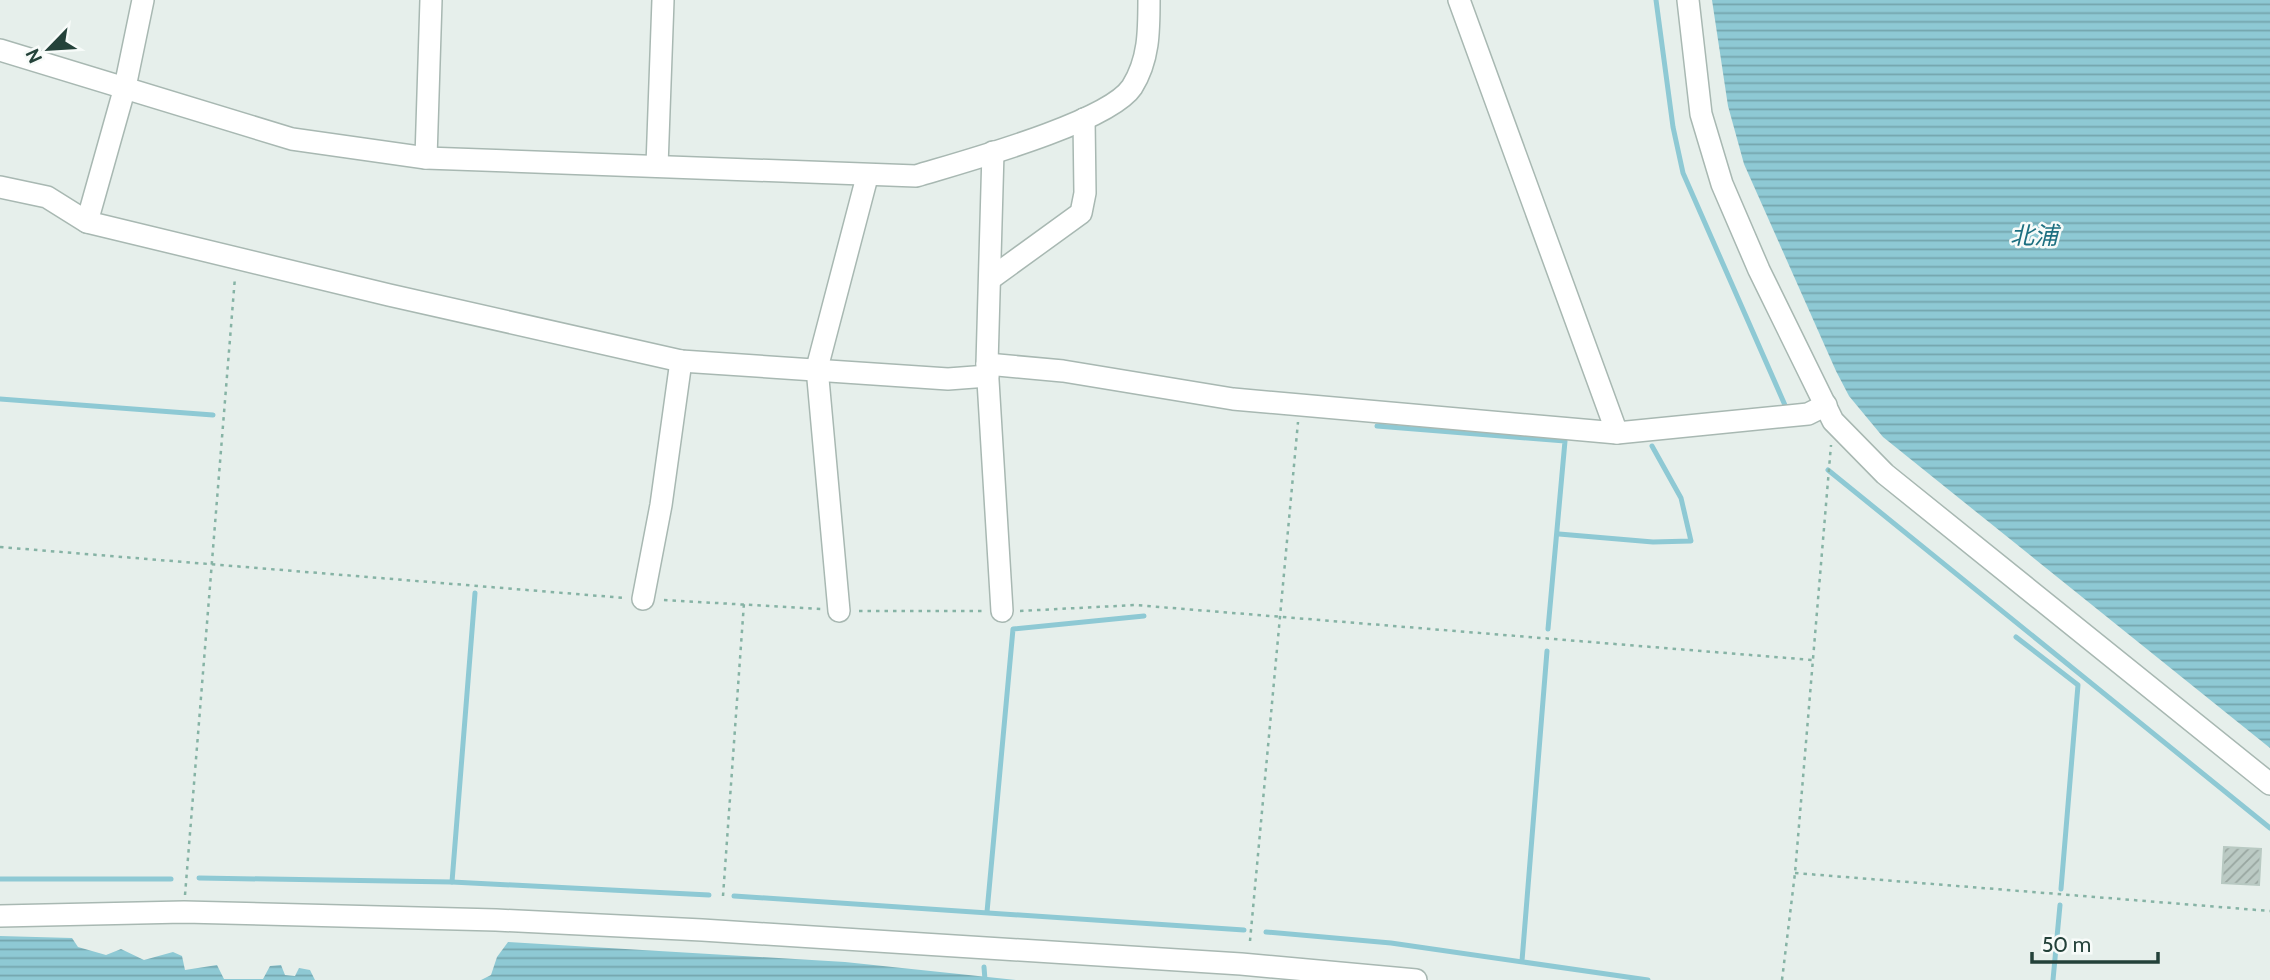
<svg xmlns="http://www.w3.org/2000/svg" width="2270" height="980" viewBox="0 0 2270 980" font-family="Cabin,'Noto Sans JP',sans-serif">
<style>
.water{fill:url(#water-rules)}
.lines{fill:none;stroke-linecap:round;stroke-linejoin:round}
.stream{stroke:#8ec9d4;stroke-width:5}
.building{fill:url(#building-hatch);stroke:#b8c9c2;stroke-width:2}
.minor-casing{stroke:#a8b8b2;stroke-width:24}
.path{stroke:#86b3a5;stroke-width:2.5;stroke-dasharray:3.5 5;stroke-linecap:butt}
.minor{stroke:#fff;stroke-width:21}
.labels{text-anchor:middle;stroke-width:5;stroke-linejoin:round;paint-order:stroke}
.water-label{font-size:24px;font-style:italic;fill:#1c6f80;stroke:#f7fbf9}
</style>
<defs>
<pattern id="water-rules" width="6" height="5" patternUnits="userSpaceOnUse" patternTransform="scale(1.75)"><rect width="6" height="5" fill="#8ec9d4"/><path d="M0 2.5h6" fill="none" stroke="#74a5ad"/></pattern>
<pattern id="building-hatch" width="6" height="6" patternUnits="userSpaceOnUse" patternTransform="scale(1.75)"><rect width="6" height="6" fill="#bbcac4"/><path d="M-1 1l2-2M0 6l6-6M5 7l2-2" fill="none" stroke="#98a6a0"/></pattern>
</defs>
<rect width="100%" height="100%" fill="#e6efeb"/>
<g class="water">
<path d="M 1712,0 L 2270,0 L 2270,748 L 1883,437 L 1849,396 L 1836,371 L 1744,164 L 1728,106 Z"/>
<path d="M 0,936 L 72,938 L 78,947 L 106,955 L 121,949 L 144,960 L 173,952 L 182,956 L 185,970 L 217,965 L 224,979 L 263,979 L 270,966 L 281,965 L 285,975 L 295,976 L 299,968 L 310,970 L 315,980 L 0,980 Z"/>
<path d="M 508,942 L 845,962 L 1016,980 L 481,980 L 491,975 L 497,957 Z"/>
</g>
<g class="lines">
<g class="stream">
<path d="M 1656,0 L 1673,127 L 1683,173 L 1788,412"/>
<path d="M 0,399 L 213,415"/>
<path d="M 1377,426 L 1565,441 L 1548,629"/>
<path d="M 1828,470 L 2270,828"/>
<path d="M 1559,534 L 1653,542 L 1691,541 L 1681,498 L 1652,446"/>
<path d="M 2016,637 L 2078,685 L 2061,889"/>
<path d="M 199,878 L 452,882 L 709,895"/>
<path d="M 0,879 L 171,879"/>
<path d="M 452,882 L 475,593"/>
<path d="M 734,896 L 1244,930"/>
<path d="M 987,912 L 1013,629 L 1144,616"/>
<path d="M 1266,932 L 1391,943 L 1648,980"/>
<path d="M 1522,961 L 1547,651"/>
<path d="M 984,967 L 985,980"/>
<path d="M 2053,980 L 2060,905"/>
</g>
</g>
<path class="building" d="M 2224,847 L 2261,849 L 2259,885 L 2222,883 Z"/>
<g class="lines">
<g class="minor-casing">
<g id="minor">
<path d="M 1459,0 L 1617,433"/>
<path d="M 1688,0 L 1701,114 L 1722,184 L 1759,270 L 1833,421 L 1885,474 L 2270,784"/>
<path d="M 0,50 L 292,139 L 426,158 L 916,176 C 962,162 1108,123 1132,87 C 1149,60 1149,31 1149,0"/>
<path d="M 993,152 L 987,364 L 1002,611"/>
<path d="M 426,158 L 431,0"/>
<path d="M 657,166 L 663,0"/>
<path d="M 0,187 L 47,197 L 87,222 L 389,295 L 681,361 L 948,379 L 988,376"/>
<path d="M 87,222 L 125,87 L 143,0"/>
<path d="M 990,279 L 1081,213 L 1085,193 L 1084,119"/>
<path d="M 987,364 L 1063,371 L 1233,399 L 1617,433 L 1808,414 L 1826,405"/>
<path d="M 643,599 L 661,505 L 681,361"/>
<path d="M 839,611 L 817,368 L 867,177"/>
<path d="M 0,916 L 184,912 L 496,920 L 702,930 L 1241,964 L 1416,980"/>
</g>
</g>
<g class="path">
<path d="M 0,547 L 625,598"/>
<path d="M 664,600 L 821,609"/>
<path d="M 859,611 L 982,611"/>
<path d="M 1020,611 L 1135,605 L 1812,660"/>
<path d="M 1795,873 L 2270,911"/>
<path d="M 185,895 L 235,277"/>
<path d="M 723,896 L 744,603"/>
<path d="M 1250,941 L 1298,422"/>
<path d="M 1782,980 L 1795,873 L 1831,445"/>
</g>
<use href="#minor" class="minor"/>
</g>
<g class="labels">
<g class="water-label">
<text x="2034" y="244">北浦</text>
</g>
</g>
<g transform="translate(49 49) rotate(245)" stroke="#f7fbf9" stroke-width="5" paint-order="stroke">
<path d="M0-5L12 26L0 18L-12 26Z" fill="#24423a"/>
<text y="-10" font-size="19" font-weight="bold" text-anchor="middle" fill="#24423a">N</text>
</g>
<path d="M2032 952v10h126v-10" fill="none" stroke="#24423a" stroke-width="3.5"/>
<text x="2042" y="952" font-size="21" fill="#24423a" stroke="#f7fbf9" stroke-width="5" paint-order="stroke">50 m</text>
</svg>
